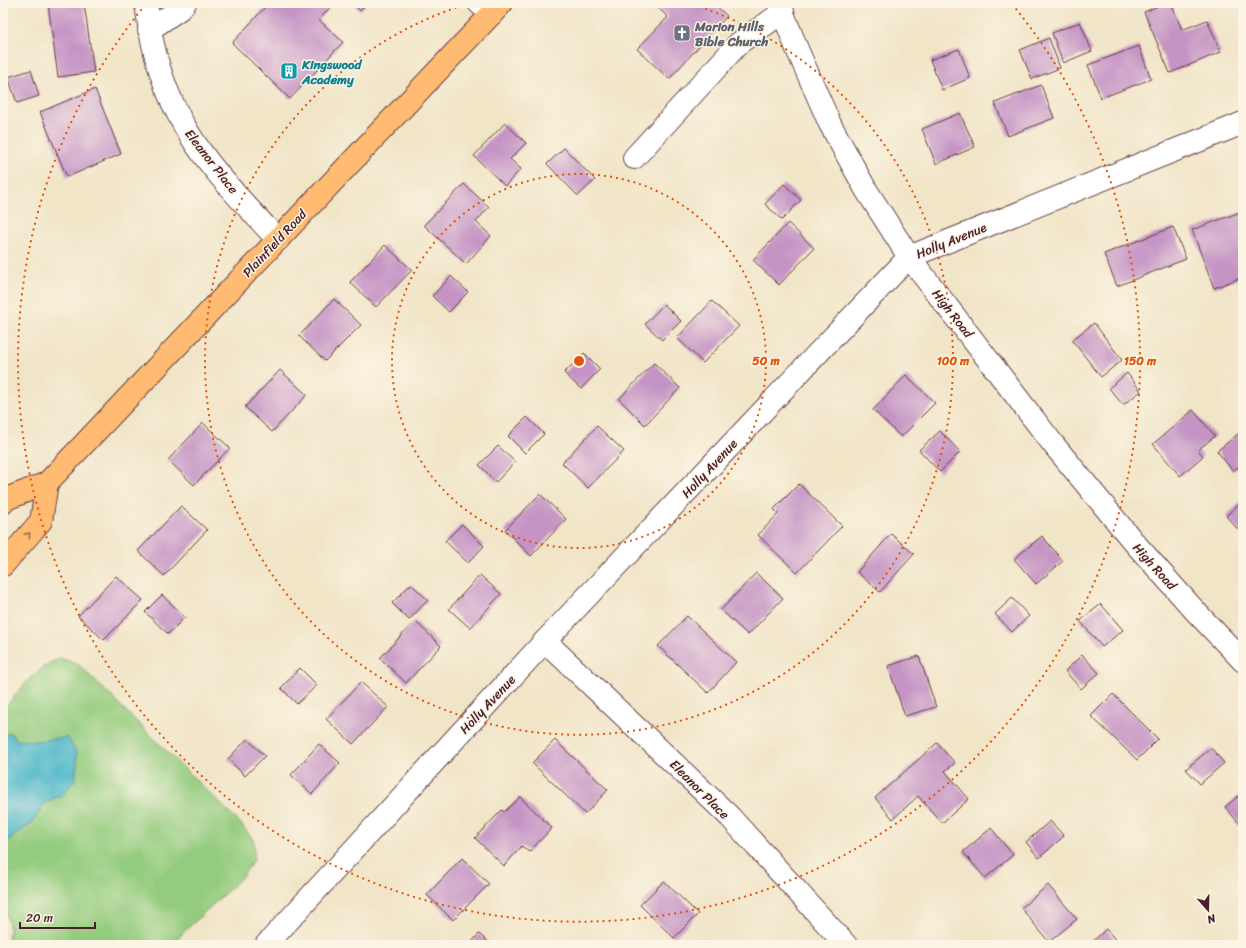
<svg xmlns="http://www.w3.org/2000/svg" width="1246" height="948" viewBox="0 0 1246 948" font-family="Sriracha,sans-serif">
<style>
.green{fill:#94cc7f;stroke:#6f7655}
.water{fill:#4db7cb;stroke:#4c6b7b}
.building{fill:#c594c5}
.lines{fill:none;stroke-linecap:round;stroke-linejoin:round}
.minor-casing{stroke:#633d43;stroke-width:24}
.major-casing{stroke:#633d43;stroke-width:24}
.minor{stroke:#fff;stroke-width:22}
.major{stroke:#febb71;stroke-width:22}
.oneway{stroke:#9b654a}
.ring{fill:none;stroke:#e0560e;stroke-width:2;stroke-dasharray:2 4}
.labels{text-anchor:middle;stroke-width:3;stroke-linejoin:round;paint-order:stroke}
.worship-label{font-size:13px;font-weight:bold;fill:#5b616d;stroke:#fcf5e5;text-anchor:start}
.culture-label{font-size:13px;font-weight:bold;fill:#0d838f;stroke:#fcf5e5;text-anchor:start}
.street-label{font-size:13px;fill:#4a1f2b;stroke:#fcf5e5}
.centre{fill:#e0560e;stroke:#fcf5e5;stroke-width:2}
.ring-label{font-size:12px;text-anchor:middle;font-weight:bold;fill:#e0560e;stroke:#fcf5e5;stroke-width:3;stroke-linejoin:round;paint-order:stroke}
</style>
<rect width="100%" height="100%" fill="#fcf5e5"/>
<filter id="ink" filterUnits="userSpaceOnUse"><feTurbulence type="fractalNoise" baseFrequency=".025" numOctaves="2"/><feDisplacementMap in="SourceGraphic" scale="8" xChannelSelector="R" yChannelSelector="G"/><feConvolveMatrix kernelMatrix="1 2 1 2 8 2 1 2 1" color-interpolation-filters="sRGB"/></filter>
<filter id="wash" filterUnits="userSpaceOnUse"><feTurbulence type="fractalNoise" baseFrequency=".012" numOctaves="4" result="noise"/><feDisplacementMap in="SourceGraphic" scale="16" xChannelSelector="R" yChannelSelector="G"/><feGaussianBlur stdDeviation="0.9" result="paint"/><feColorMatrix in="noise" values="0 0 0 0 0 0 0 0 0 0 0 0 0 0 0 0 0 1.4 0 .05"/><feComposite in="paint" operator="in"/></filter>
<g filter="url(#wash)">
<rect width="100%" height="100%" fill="#f1e5c8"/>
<path class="green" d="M 60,658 L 78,664 L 241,824 L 254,841 L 254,860 L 241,878 L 170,945 L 8,945 L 9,925 L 3,896 L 3,710 L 27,681 L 46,665 Z"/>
<path class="water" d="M 11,733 L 17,740 L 37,741 L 67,737 L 77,753 L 77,764 L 75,780 L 62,795 L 46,802 L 32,823 L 6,842 L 3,842 L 3,735 Z"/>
<g id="blocks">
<g class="building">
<path d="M 56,3 L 84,3 L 94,72 L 58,77 L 48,4 Z"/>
<path d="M 269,3 L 334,3 L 319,20 L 343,42 L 290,99 L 232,43 Z"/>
<path d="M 352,3 L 367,3 L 360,11 Z"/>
<path d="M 653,3 L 713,3 L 727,16 L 669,79 L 637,49 L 668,17 Z"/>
<path d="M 1166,3 L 1171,3 L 1182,30 L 1207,20 L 1221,52 L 1170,73 L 1144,12 Z"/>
<path d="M 1080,22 L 1092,51 L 1063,63 L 1052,33 Z"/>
<path d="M 1049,38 L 1060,68 L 1032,79 L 1020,50 Z"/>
<path d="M 1139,46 L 1151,79 L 1101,98 L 1088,65 Z"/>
<path d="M 959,49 L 970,78 L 942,90 L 930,60 Z"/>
<path d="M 31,70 L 39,96 L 17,103 L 8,77 Z"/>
<path d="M 1041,85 L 1054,118 L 1008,136 L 995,103 Z"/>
<path d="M 95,89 L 121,154 L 67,177 L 40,112 Z"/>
<path d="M 960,113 L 975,147 L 936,164 L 922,129 Z"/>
<path d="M 505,123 L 526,143 L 510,159 L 521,169 L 505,186 L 474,156 Z"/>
<path d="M 564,148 L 595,180 L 578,196 L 547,164 Z"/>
<path d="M 464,184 L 489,207 L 476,222 L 491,236 L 466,264 L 424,225 Z"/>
<path d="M 784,184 L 801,200 L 782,220 L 765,204 Z"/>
<path d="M 1243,211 L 1243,277 L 1214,288 L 1192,230 Z"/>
<path d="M 788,223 L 814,248 L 779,285 L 753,260 Z"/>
<path d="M 1173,227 L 1186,259 L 1117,286 L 1104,254 Z"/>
<path d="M 385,245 L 412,270 L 376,307 L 350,282 Z"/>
<path d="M 451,276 L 468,292 L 449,312 L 432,296 Z"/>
<path d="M 334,299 L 361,325 L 325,361 L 299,336 Z"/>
<path d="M 712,301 L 739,326 L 703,363 L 677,338 Z"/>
<path d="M 664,304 L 681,321 L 662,340 L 645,324 Z"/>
<path d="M 1094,323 L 1122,360 L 1101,377 L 1072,340 Z"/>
<path d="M 584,353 L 600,369 L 581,389 L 564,373 Z"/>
<path d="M 654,363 L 680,388 L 645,425 L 619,399 Z"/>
<path d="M 280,370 L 307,395 L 272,432 L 245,407 Z"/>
<path d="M 1127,373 L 1141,391 L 1123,405 L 1109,388 Z"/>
<path d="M 906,375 L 935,403 L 901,437 L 873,410 Z"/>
<path d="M 1193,410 L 1215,436 L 1198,450 L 1203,456 L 1180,476 L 1153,444 Z"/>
<path d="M 527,417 L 544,434 L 525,453 L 508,436 Z"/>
<path d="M 203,423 L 230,448 L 194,485 L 168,460 Z"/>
<path d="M 597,426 L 624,451 L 588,488 L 562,463 Z"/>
<path d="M 1243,430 L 1243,463 L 1233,471 L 1217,451 Z"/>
<path d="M 940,431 L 960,452 L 940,472 L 919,450 Z"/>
<path d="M 498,446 L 515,462 L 496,482 L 479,465 Z"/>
<path d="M 799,484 L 842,526 L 797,573 L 758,535 L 778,514 L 774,509 Z"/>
<path d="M 540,494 L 566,519 L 531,556 L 505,530 Z"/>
<path d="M 1243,500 L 1243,535 L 1226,516 Z"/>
<path d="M 181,506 L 207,530 L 164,576 L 138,551 Z"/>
<path d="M 462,524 L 484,546 L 468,563 L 445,541 Z"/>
<path d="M 891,534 L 914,554 L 880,592 L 857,572 Z"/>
<path d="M 1042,536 L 1063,561 L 1036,584 L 1014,559 Z"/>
<path d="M 756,573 L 783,598 L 748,635 L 721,610 Z"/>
<path d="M 480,575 L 501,594 L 470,628 L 449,609 Z"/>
<path d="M 116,576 L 143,600 L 104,640 L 78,616 Z"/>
<path d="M 411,584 L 428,600 L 409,620 L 392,603 Z"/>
<path d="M 162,595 L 185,617 L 168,634 L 145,612 Z"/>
<path d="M 1012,598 L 1029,616 L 1012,632 L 995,614 Z"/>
<path d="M 1101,604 L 1123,630 L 1102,647 L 1080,621 Z"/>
<path d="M 687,616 L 736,662 L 708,693 L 658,646 Z"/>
<path d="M 415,621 L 441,646 L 406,683 L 380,658 Z"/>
<path d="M 1082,655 L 1099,673 L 1081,689 L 1065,671 Z"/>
<path d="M 919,656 L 936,707 L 905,716 L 888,666 Z"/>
<path d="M 300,668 L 317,685 L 297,704 L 281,688 Z"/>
<path d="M 361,682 L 388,707 L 353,744 L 326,719 Z"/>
<path d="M 1113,694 L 1158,739 L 1137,760 L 1091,716 Z"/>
<path d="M 247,739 L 265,756 L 245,776 L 228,759 Z"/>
<path d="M 555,740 L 608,790 L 585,814 L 532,763 Z"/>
<path d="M 937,743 L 955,763 L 945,771 L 969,799 L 942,823 L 918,796 L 893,819 L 875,798 Z"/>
<path d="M 319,744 L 340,763 L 312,794 L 291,775 Z"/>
<path d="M 1211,748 L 1224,763 L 1200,784 L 1186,769 Z"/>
<path d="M 1243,792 L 1243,828 L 1225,807 Z"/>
<path d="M 520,797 L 552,828 L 529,852 L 522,846 L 504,866 L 475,838 L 502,810 L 504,812 Z"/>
<path d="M 1050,821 L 1064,836 L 1039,858 L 1026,842 Z"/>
<path d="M 991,828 L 1013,855 L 985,878 L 963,852 Z"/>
<path d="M 462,858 L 489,884 L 453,920 L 427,895 Z"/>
<path d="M 664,881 L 698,914 L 674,938 L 640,905 Z"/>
<path d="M 1048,885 L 1077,919 L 1049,942 L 1021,908 Z"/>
<path d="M 1106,929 L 1120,945 L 1089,945 Z"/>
<path d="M 479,934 L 492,945 L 469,945 Z"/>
</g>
</g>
</g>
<g filter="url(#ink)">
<use href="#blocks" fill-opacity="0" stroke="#633d43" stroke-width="1"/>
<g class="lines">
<g class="minor-casing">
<g id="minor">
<path d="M 146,3 C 151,48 164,93 188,132 C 212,172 247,206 278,240"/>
<path d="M 479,3 L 492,14"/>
<path d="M 779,3 L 797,49 L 830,124 L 865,188 L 909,257 L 1053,444 L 1132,540 L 1197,613 L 1243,661"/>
<path d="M 149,30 L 181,8 L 185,3"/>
<path d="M 634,158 L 739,43 L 783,12"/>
<path d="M 545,641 L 703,791 L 730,817 L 846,945"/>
<path d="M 266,945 L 545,641 L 909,257 L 1243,123"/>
</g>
</g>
<g class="major-casing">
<g id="major">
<path d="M 3,503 L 6,499 L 47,483 L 502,3"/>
<path d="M 3,565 L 41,521 L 47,483"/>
</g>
</g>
<use href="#minor" class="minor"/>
<use href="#major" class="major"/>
</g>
<defs><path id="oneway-chevron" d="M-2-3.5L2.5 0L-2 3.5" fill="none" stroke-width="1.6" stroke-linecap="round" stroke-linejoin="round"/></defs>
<use class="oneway" href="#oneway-chevron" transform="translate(28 535) rotate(-49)"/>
</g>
<g class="ring">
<circle cx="579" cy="361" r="187"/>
<path d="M688 3A374 374 0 1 1 470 3"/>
<path d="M1012 4A561 561 0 1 1 146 4"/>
</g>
<defs>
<g id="church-square" transform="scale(0.9)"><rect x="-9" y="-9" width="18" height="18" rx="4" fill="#6b7280" stroke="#fcf5e5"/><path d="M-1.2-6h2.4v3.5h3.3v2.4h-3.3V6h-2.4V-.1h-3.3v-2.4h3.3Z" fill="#fff"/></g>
<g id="building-square" transform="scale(0.9)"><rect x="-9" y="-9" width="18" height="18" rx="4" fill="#0f9aa8" stroke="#fcf5e5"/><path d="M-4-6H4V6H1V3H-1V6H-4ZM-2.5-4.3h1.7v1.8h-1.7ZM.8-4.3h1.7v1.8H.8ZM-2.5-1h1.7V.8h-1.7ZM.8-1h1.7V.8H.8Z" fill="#fff"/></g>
</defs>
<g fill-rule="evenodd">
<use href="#church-square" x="682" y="33"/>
<use href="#building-square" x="289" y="71"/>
</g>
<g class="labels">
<g class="worship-label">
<text x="695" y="31">Marion Hills<tspan x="695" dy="15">Bible Church</tspan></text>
</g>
<g class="culture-label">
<text x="302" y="69">Kingswood<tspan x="302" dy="15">Academy</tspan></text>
</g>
<g class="street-label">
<text transform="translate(212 161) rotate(52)" y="5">Eleanor Place</text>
<text transform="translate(951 240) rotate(-22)" y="5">Holly Avenue</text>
<text transform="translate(274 243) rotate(-47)" y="5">Plainfield Road</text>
<text transform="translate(953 313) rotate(52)" y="5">High Road</text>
<text transform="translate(709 468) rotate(-47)" y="5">Holly Avenue</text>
<text transform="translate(1155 566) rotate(48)" y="5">High Road</text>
<text transform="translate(487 704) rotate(-47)" y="5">Holly Avenue</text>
<text transform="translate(700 789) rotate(45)" y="5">Eleanor Place</text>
</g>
</g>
<circle cx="579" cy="361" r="6" class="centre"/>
<g class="ring-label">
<text x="766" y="365">50 m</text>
<text x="953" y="365">100 m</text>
<text x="1140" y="365">150 m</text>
</g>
<rect width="1246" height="948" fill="none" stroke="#fcf5e5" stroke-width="16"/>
<g transform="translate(1208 910) rotate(160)" stroke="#fcf5e5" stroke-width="3" paint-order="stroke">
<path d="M0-3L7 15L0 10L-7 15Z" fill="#4a1f2b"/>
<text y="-6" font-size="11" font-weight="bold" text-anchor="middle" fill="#4a1f2b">N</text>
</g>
<path d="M20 922v6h75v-6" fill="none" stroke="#4a1f2b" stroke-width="2"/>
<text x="26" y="922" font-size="12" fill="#4a1f2b" stroke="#fcf5e5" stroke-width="3" paint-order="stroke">20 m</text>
</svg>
